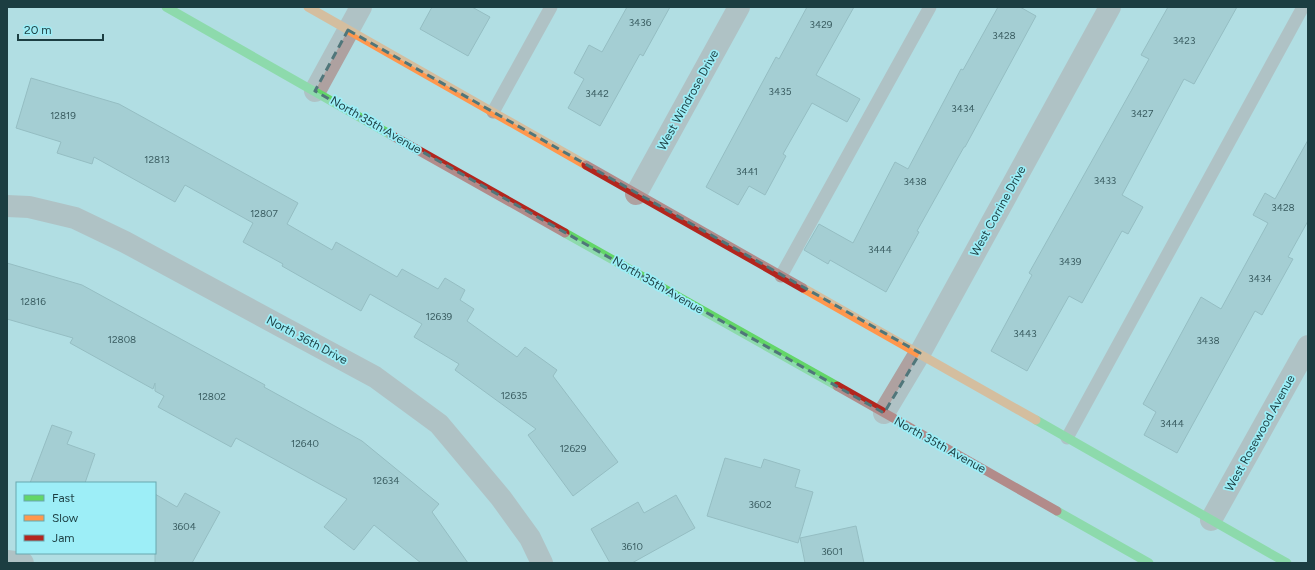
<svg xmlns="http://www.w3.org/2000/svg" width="1315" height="570" viewBox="0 0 1315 570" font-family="Figtree,sans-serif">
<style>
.building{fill:#96babe;stroke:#72969a}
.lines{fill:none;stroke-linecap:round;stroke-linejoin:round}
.lane{stroke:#aea1a0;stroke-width:13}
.street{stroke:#aea1a0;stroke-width:22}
.fast{stroke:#63d668;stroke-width:9}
.slow{stroke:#ff974d;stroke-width:9}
.jam{stroke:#b3261e;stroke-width:9}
.marked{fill:none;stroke:#50767a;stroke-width:3;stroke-dasharray:8 5;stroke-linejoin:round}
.labels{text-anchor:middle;stroke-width:3.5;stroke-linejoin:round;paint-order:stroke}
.number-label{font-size:10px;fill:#3a5d61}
.street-label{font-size:12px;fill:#1c3e42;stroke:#9deef7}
</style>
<rect width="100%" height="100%" fill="#b1dee3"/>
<g class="building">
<path d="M 432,7 L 472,7 L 490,17 L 468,56 L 420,29 Z"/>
<path d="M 627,7 L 670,7 L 643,56 L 640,54 L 600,126 L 568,108 L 584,79 L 574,73 L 589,45 L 602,52 Z"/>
<path d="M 807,7 L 854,7 L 816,75 L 860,99 L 847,122 L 812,103 L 783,154 L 786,156 L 765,195 L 749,186 L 738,205 L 706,187 L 776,57 L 779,59 Z"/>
<path d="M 998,7 L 1020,7 L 1036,16 L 965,147 L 964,147 L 917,231 L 919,232 L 886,292 L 830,260 L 828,264 L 804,250 L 819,224 L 853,243 L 895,162 L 908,169 L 961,69 L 963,70 Z"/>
<path d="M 1168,7 L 1237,7 L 1194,84 L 1184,79 L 1122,195 L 1143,207 L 1128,234 L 1122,231 L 1082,303 L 1069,296 L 1027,371 L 991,351 L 1032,275 L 1029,273 L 1149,59 L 1141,55 Z"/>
<path d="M 31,78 L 119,104 L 298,203 L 287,224 L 332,250 L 336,242 L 397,277 L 402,269 L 438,289 L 445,278 L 465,290 L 460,300 L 474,309 L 467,321 L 517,357 L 525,347 L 557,370 L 553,376 L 618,462 L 573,496 L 528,435 L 536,429 L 455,370 L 459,364 L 414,337 L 422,324 L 370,294 L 361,311 L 282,266 L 283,264 L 243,242 L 253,223 L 185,185 L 175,202 L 94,157 L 92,164 L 57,153 L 61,142 L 16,128 Z"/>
<path d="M 1308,140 L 1308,221 L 1288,257 L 1293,259 L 1262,315 L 1255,311 L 1177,453 L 1144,435 L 1156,412 L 1143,404 L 1201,297 L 1221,309 L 1268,223 L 1253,215 L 1265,193 L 1275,199 Z"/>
<path d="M 7,263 L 82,285 L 265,385 L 264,387 L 362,441 L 439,504 L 432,512 L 468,563 L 421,563 L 374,525 L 354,550 L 324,527 L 347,499 L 236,438 L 231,447 L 158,407 L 164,396 L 155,391 L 155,383 L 153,389 L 70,343 L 73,338 L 7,319 Z"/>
<path d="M 52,425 L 72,432 L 67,444 L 95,454 L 85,483 L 30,483 Z"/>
<path d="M 725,458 L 761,468 L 764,459 L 800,470 L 795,487 L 813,492 L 798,543 L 707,516 Z"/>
<path d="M 185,493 L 220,512 L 192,563 L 155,563 L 155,494 L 177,507 Z"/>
<path d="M 676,495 L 695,528 L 632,563 L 610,563 L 591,529 L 638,502 L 644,513 Z"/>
<path d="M 856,526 L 864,563 L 805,563 L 800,538 Z"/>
</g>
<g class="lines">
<g class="lane">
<path d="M 493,112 L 551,7"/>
<path d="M 781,276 L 930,7"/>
<path d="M 1067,438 L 1303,7"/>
</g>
<g class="street">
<path d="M 315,91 L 361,7"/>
<path d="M 636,194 L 739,7"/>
<path d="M 7,206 L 29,207 L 75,218 L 125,242 L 375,377 L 439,424 L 501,498 L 530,538 L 542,563"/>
<path d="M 884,413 L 920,353 L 1110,7"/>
<path d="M 1211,520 L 1308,346"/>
<path d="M 7,561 L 23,563"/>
</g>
<g class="fast">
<path d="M 166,7 L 391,135"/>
<path d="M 565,233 L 837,386"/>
<path d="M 1036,420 L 1287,563"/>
<path d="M 1057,511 L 1149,563"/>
</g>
<g class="slow">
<path d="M 308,7 L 586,165"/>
<path d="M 803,288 L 1036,420"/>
</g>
<g class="jam">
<path d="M 391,135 L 565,233"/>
<path d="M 586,165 L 803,288"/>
<path d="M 837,386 L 1057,511"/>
</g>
</g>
<path d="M0 0H1315V570H0ZM 348,30 L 920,353 L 884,413 L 315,91 Z" fill="#b1dee3" fill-opacity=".55" fill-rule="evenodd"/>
<path class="marked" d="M 348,30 L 920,353 L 884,413 L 315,91 Z"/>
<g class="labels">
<g class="number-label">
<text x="640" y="26">3436</text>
<text x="821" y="28">3429</text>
<text x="1004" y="39">3428</text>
<text x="1184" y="44">3423</text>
<text x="780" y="95">3435</text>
<text x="597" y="97">3442</text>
<text x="963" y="112">3434</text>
<text x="1142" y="117">3427</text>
<text x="63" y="119">12819</text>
<text x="157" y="163">12813</text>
<text x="747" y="175">3441</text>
<text x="1105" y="184">3433</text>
<text x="915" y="185">3438</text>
<text x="1283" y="211">3428</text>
<text x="264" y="217">12807</text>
<text x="880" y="253">3444</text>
<text x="1070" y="265">3439</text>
<text x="1260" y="282">3434</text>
<text x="33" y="305">12816</text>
<text x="439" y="320">12639</text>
<text x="1025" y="337">3443</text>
<text x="122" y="343">12808</text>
<text x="1208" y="344">3438</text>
<text x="514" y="399">12635</text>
<text x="212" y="400">12802</text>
<text x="1172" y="427">3444</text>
<text x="305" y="447">12640</text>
<text x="573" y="452">12629</text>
<text x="386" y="484">12634</text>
<text x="760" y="508">3602</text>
<text x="184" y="530">3604</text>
<text x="632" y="550">3610</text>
<text x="832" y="555">3601</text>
</g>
<g class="street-label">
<text transform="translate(688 100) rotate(-61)" y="4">West Windrose Drive</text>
<text transform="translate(376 125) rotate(30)" y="4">North 35th Avenue</text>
<text transform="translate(998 211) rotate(-61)" y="4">West Corrine Drive</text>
<text transform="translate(658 285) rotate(30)" y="4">North 35th Avenue</text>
<text transform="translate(307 340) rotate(28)" y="4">North 36th Drive</text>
<text transform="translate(1260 433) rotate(-61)" y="4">West Rosewood Avenue</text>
<text transform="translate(940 445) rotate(29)" y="4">North 35th Avenue</text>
</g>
</g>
<rect width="1315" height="570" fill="none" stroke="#1c3e42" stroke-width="16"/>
<rect x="16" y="482" width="140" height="72" fill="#9deef7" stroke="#69a8af"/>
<rect x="24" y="495" width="20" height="6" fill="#63d668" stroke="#69a8af"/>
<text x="52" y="502" font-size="12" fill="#1c3e42">Fast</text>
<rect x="24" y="515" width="20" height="6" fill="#ff974d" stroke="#69a8af"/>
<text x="52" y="522" font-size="12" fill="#1c3e42">Slow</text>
<rect x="24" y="535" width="20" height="6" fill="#b3261e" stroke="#69a8af"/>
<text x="52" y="542" font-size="12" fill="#1c3e42">Jam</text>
<path d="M18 34v6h85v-6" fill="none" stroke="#1c3e42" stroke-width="2"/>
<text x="24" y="34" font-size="12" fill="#1c3e42" stroke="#9deef7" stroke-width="3" paint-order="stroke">20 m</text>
</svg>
